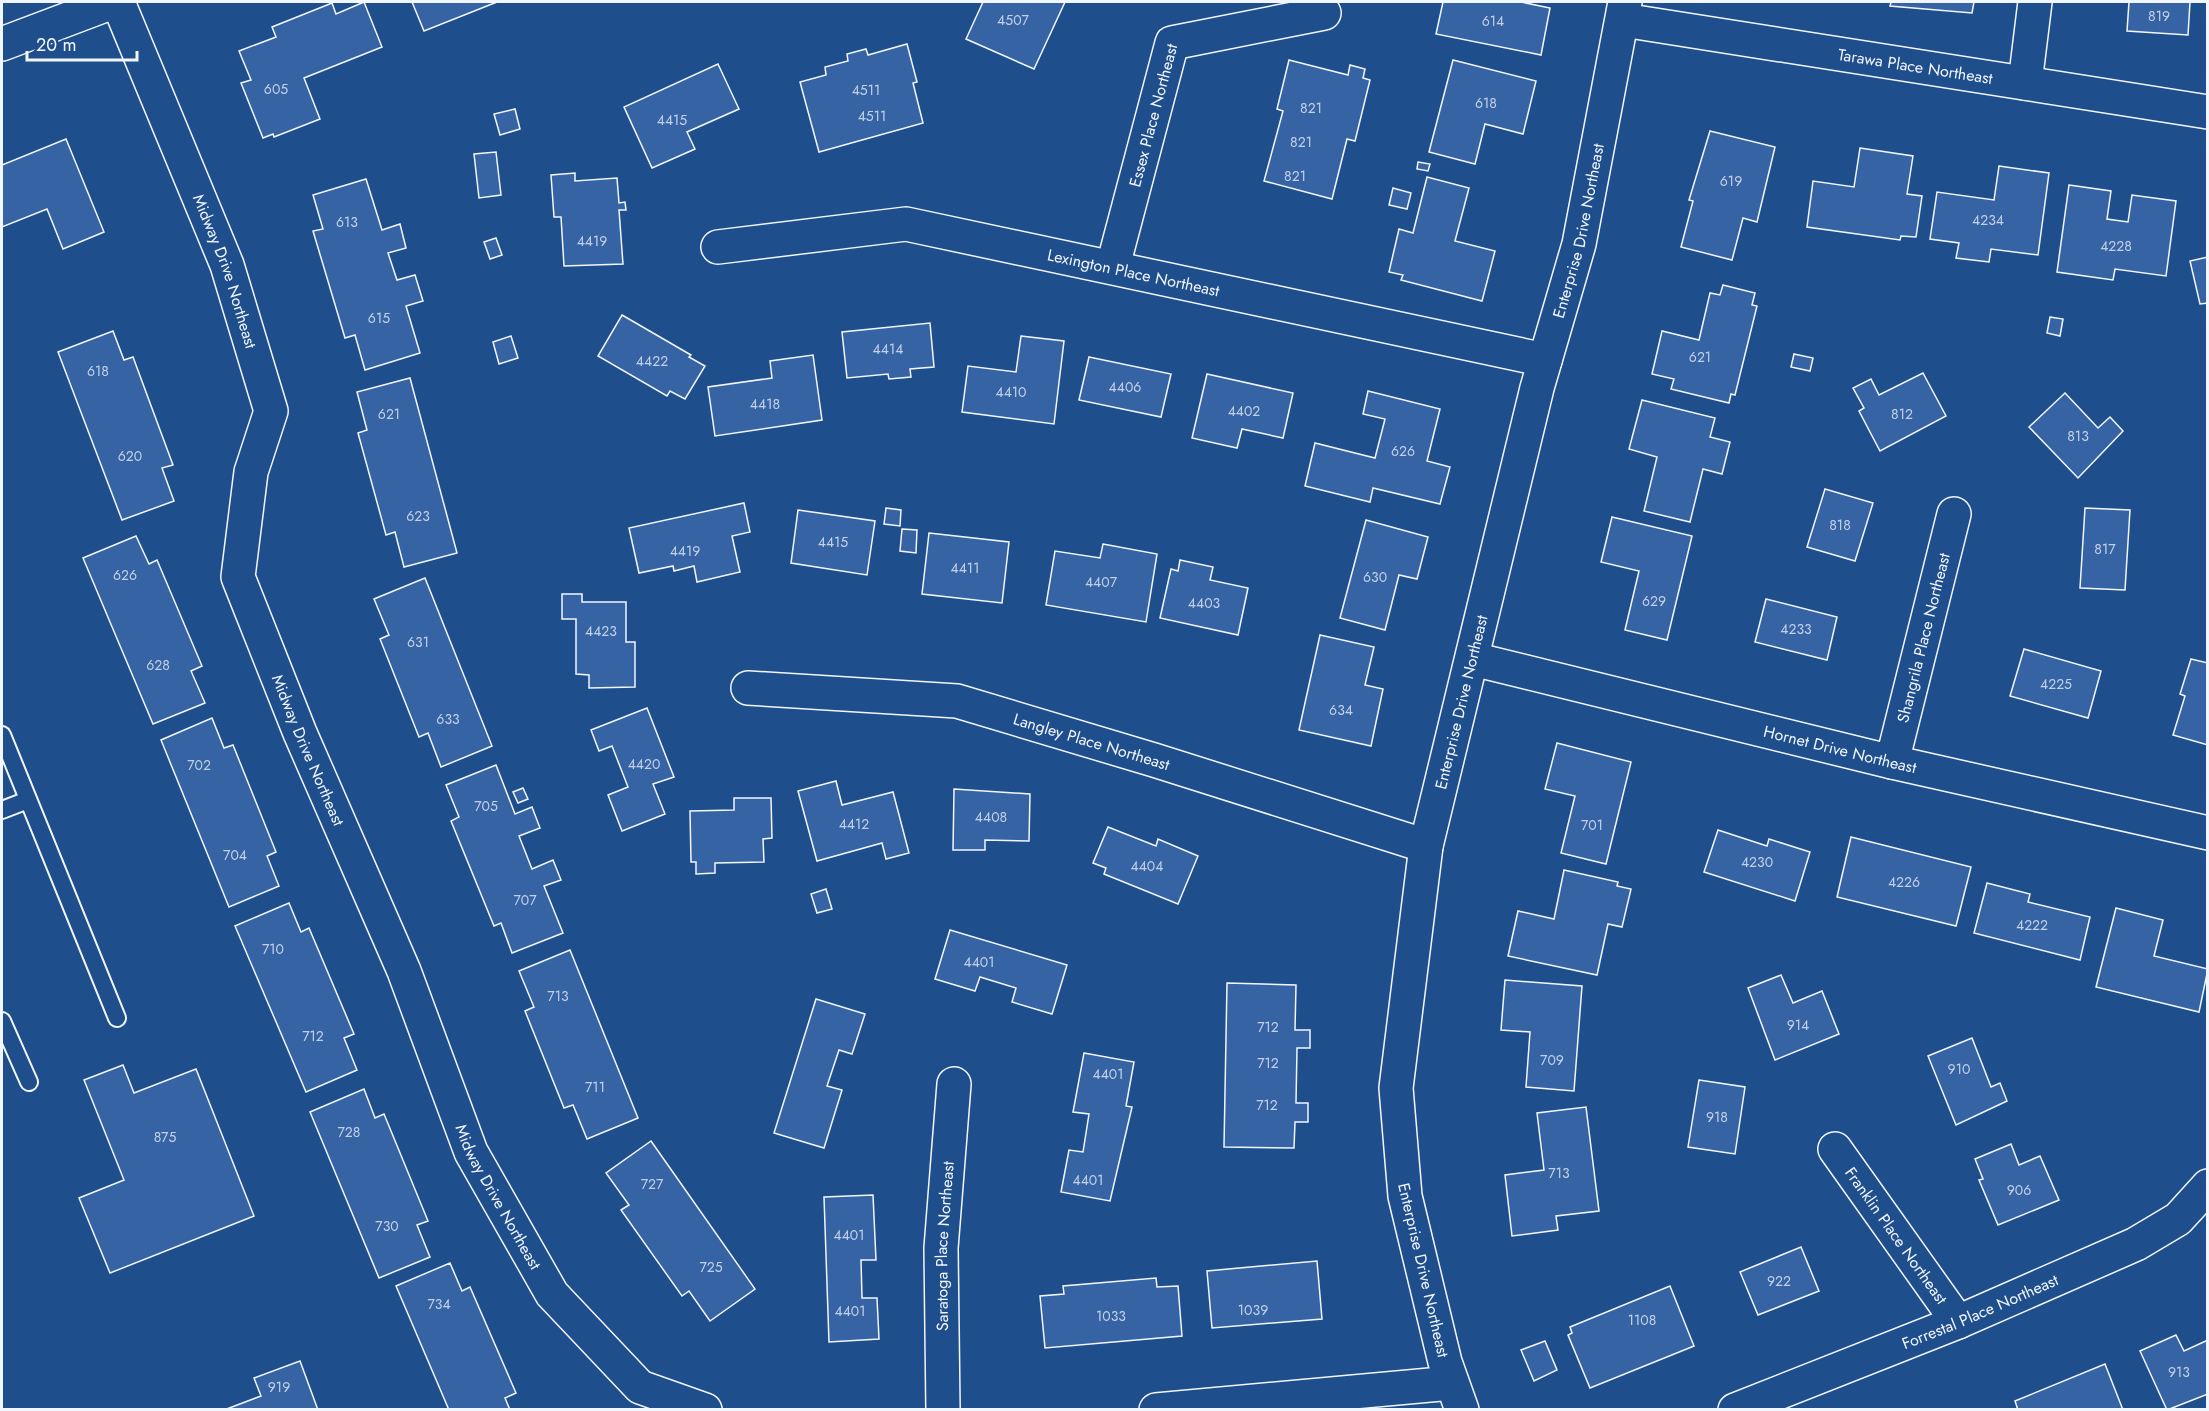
<svg xmlns="http://www.w3.org/2000/svg" width="2209" height="1411" viewBox="0 0 2209 1411" font-family="Jost,sans-serif">
<style>
.building{fill:#3563a3;stroke:#f2f6ff;stroke-width:1.5}
.lines{fill:none;stroke-linecap:round;stroke-linejoin:round}
.service-casing{stroke:#f2f6ff;stroke-width:20}
.minor-casing{stroke:#f2f6ff;stroke-width:36}
.tertiary-casing{stroke:#f2f6ff;stroke-width:36}
.service{stroke:#1f4e8c;stroke-width:16}
.minor{stroke:#1f4e8c;stroke-width:33}
.tertiary{stroke:#1f4e8c;stroke-width:33}
.labels{text-anchor:middle;stroke-width:4.5;stroke-linejoin:round;paint-order:stroke}
.number-label{font-size:14px;fill:#c3d1e8}
.street-label{font-size:16px;fill:#f2f6ff;stroke:#1f4e8c}
</style>
<rect width="100%" height="100%" fill="#1f4e8c"/>
<g class="building">
<path d="M 364,2 L 382,47 L 304,78 L 320,119 L 274,137 L 273,134 L 263,138 L 241,83 L 251,80 L 239,51 L 276,37 L 272,27 L 332,3 L 336,14 Z"/>
<path d="M 412,2 L 497,2 L 424,31 Z"/>
<path d="M 983,2 L 1065,2 L 1034,69 L 966,39 Z"/>
<path d="M 1443,2 L 1521,2 L 1550,8 L 1541,55 L 1436,34 Z"/>
<path d="M 1891,2 L 1974,2 L 1972,13 L 1890,6 Z"/>
<path d="M 2129,2 L 2190,2 L 2188,35 L 2127,31 Z"/>
<path d="M 907,44 L 917,82 L 913,83 L 923,123 L 819,152 L 800,82 L 826,75 L 825,67 L 848,61 L 847,54 L 866,49 L 868,55 Z"/>
<path d="M 1289,60 L 1348,75 L 1350,65 L 1365,69 L 1363,78 L 1370,80 L 1355,141 L 1347,139 L 1332,199 L 1264,181 L 1283,111 L 1277,109 Z"/>
<path d="M 1453,60 L 1536,81 L 1523,134 L 1485,124 L 1475,164 L 1429,152 Z"/>
<path d="M 718,64 L 739,109 L 687,132 L 695,149 L 652,168 L 624,107 Z"/>
<path d="M 515,109 L 520,129 L 500,135 L 494,114 Z"/>
<path d="M 1710,131 L 1775,147 L 1757,222 L 1743,218 L 1732,260 L 1681,247 L 1693,201 L 1689,200 Z"/>
<path d="M 66,139 L 104,232 L 63,249 L 47,209 L 2,227 L 2,165 Z"/>
<path d="M 1860,148 L 1913,156 L 1907,194 L 1922,196 L 1916,237 L 1901,236 L 1900,240 L 1807,227 L 1813,181 L 1854,187 Z"/>
<path d="M 496,152 L 501,195 L 479,198 L 474,154 Z"/>
<path d="M 1418,162 L 1430,164 L 1428,171 L 1417,169 Z"/>
<path d="M 1999,166 L 2049,173 L 2038,255 L 1991,249 L 1989,262 L 1956,258 L 1959,243 L 1930,239 L 1937,192 L 1994,200 Z"/>
<path d="M 575,173 L 575,181 L 617,178 L 619,203 L 625,202 L 626,210 L 619,210 L 623,264 L 564,266 L 561,217 L 554,217 L 551,175 Z"/>
<path d="M 1427,177 L 1469,188 L 1455,241 L 1495,251 L 1482,301 L 1401,280 L 1403,275 L 1389,272 L 1399,229 L 1413,233 Z"/>
<path d="M 366,179 L 382,230 L 400,224 L 406,248 L 388,253 L 397,280 L 415,275 L 423,301 L 406,306 L 420,353 L 365,370 L 355,335 L 345,338 L 313,231 L 323,229 L 313,195 Z"/>
<path d="M 2069,185 L 2111,191 L 2107,219 L 2128,222 L 2132,195 L 2176,201 L 2166,276 L 2115,269 L 2113,280 L 2057,272 Z"/>
<path d="M 1393,188 L 1411,193 L 1407,209 L 1389,205 Z"/>
<path d="M 496,238 L 502,255 L 490,259 L 484,242 Z"/>
<path d="M 2208,257 L 2208,303 L 2200,304 L 2190,261 Z"/>
<path d="M 1723,285 L 1755,293 L 1752,305 L 1757,306 L 1735,395 L 1731,394 L 1729,403 L 1671,389 L 1674,379 L 1652,374 L 1662,331 L 1699,340 L 1710,293 L 1720,295 Z"/>
<path d="M 622,315 L 691,355 L 689,357 L 705,366 L 685,399 L 670,391 L 667,396 L 598,356 Z"/>
<path d="M 2050,317 L 2063,319 L 2060,336 L 2047,333 Z"/>
<path d="M 930,323 L 934,367 L 910,369 L 911,377 L 889,379 L 888,374 L 847,378 L 842,332 Z"/>
<path d="M 113,331 L 124,360 L 133,357 L 173,465 L 162,468 L 174,501 L 122,520 L 58,352 Z"/>
<path d="M 511,336 L 518,358 L 499,364 L 493,342 Z"/>
<path d="M 1021,336 L 1064,341 L 1054,424 L 962,412 L 968,366 L 1016,372 Z"/>
<path d="M 1794,354 L 1813,358 L 1810,371 L 1791,367 Z"/>
<path d="M 813,355 L 822,420 L 715,436 L 708,387 L 772,378 L 770,361 Z"/>
<path d="M 1089,357 L 1171,374 L 1161,417 L 1079,400 Z"/>
<path d="M 1923,373 L 1946,416 L 1880,451 L 1859,411 L 1864,408 L 1853,388 L 1871,379 L 1879,395 Z"/>
<path d="M 1207,374 L 1293,393 L 1283,438 L 1242,429 L 1237,448 L 1192,438 Z"/>
<path d="M 410,378 L 457,553 L 404,567 L 395,532 L 386,535 L 358,433 L 367,430 L 357,392 Z"/>
<path d="M 1368,391 L 1440,409 L 1427,461 L 1450,467 L 1440,504 L 1373,488 L 1370,502 L 1305,486 L 1315,443 L 1375,458 L 1385,419 L 1363,414 Z"/>
<path d="M 2065,393 L 2098,428 L 2110,417 L 2123,431 L 2078,478 L 2029,427 Z"/>
<path d="M 1642,400 L 1715,418 L 1710,437 L 1730,442 L 1722,474 L 1703,469 L 1690,522 L 1644,511 L 1657,457 L 1629,449 Z"/>
<path d="M 1825,489 L 1873,503 L 1855,561 L 1807,547 Z"/>
<path d="M 744,503 L 750,532 L 732,536 L 740,572 L 697,582 L 694,566 L 674,571 L 673,566 L 639,573 L 629,528 Z"/>
<path d="M 886,508 L 901,510 L 900,526 L 884,524 Z"/>
<path d="M 2085,508 L 2130,510 L 2125,590 L 2080,588 Z"/>
<path d="M 798,510 L 875,521 L 867,575 L 791,563 Z"/>
<path d="M 1612,517 L 1692,536 L 1667,640 L 1625,630 L 1639,571 L 1601,562 Z"/>
<path d="M 1366,520 L 1428,537 L 1417,579 L 1399,575 L 1385,630 L 1340,618 Z"/>
<path d="M 902,529 L 917,530 L 916,553 L 900,551 Z"/>
<path d="M 929,533 L 1009,542 L 1002,603 L 922,594 Z"/>
<path d="M 136,536 L 149,564 L 157,560 L 202,666 L 191,671 L 205,703 L 153,724 L 83,558 Z"/>
<path d="M 1103,544 L 1157,554 L 1146,622 L 1046,605 L 1055,551 L 1100,558 Z"/>
<path d="M 1180,560 L 1213,567 L 1210,580 L 1248,588 L 1238,635 L 1160,618 L 1171,569 L 1178,571 Z"/>
<path d="M 425,578 L 492,746 L 441,767 L 428,733 L 419,737 L 380,639 L 389,635 L 374,599 Z"/>
<path d="M 562,594 L 582,594 L 582,602 L 626,602 L 626,642 L 635,642 L 635,687 L 589,688 L 589,675 L 576,674 L 576,619 L 562,619 Z"/>
<path d="M 1766,599 L 1837,617 L 1827,660 L 1755,642 Z"/>
<path d="M 1320,635 L 1374,647 L 1365,685 L 1383,689 L 1371,746 L 1299,730 Z"/>
<path d="M 2024,649 L 2101,671 L 2088,718 L 2010,696 Z"/>
<path d="M 2191,659 L 2208,663 L 2208,745 L 2173,735 L 2185,696 L 2180,694 Z"/>
<path d="M 647,708 L 674,777 L 653,784 L 665,814 L 622,831 L 608,795 L 628,787 L 612,746 L 599,751 L 591,730 Z"/>
<path d="M 212,718 L 224,748 L 233,745 L 276,852 L 267,856 L 279,886 L 229,907 L 161,740 Z"/>
<path d="M 1557,743 L 1631,762 L 1606,864 L 1561,853 L 1575,796 L 1545,789 Z"/>
<path d="M 496,765 L 515,814 L 532,807 L 540,828 L 519,836 L 532,869 L 553,860 L 561,880 L 544,886 L 563,933 L 512,953 L 501,923 L 494,926 L 451,821 L 459,817 L 446,785 Z"/>
<path d="M 836,781 L 842,805 L 893,792 L 909,853 L 886,859 L 882,843 L 817,861 L 798,791 Z"/>
<path d="M 523,788 L 528,799 L 518,803 L 513,792 Z"/>
<path d="M 954,789 L 1030,794 L 1029,841 L 985,840 L 985,850 L 953,850 Z"/>
<path d="M 734,798 L 771,798 L 772,838 L 763,839 L 764,862 L 715,863 L 715,873 L 696,874 L 696,862 L 691,862 L 690,811 L 734,810 Z"/>
<path d="M 1108,827 L 1156,846 L 1158,839 L 1198,856 L 1178,904 L 1104,874 L 1106,868 L 1093,863 Z"/>
<path d="M 1718,830 L 1767,846 L 1769,839 L 1810,852 L 1795,901 L 1704,872 Z"/>
<path d="M 1851,837 L 1971,867 L 1956,926 L 1837,897 Z"/>
<path d="M 1564,870 L 1618,882 L 1617,886 L 1631,889 L 1622,927 L 1608,924 L 1597,975 L 1508,956 L 1518,911 L 1554,919 Z"/>
<path d="M 1987,883 L 2030,894 L 2028,902 L 2090,917 L 2080,960 L 1974,933 Z"/>
<path d="M 826,889 L 832,909 L 817,913 L 811,894 Z"/>
<path d="M 289,903 L 301,932 L 309,928 L 354,1034 L 344,1038 L 357,1070 L 306,1092 L 235,926 Z"/>
<path d="M 2116,908 L 2163,920 L 2154,956 L 2208,969 L 2199,1012 L 2096,987 Z"/>
<path d="M 950,930 L 1067,965 L 1052,1014 L 1012,1002 L 1016,988 L 980,977 L 975,991 L 935,979 Z"/>
<path d="M 570,950 L 638,1118 L 587,1139 L 573,1105 L 564,1108 L 525,1011 L 534,1007 L 519,971 Z"/>
<path d="M 1781,975 L 1793,1003 L 1822,991 L 1839,1034 L 1775,1060 L 1748,988 Z"/>
<path d="M 1505,980 L 1582,986 L 1574,1091 L 1526,1087 L 1530,1032 L 1501,1030 Z"/>
<path d="M 1227,983 L 1296,985 L 1295,1030 L 1310,1030 L 1310,1048 L 1297,1048 L 1296,1103 L 1308,1103 L 1308,1122 L 1295,1122 L 1294,1148 L 1224,1147 Z"/>
<path d="M 816,999 L 865,1014 L 852,1054 L 839,1050 L 827,1086 L 842,1090 L 824,1148 L 774,1133 Z"/>
<path d="M 1972,1038 L 1991,1087 L 2000,1083 L 2007,1101 L 1956,1125 L 1928,1056 Z"/>
<path d="M 1084,1053 L 1134,1062 L 1126,1106 L 1132,1107 L 1110,1201 L 1061,1192 L 1069,1150 L 1083,1152 L 1089,1114 L 1073,1112 Z"/>
<path d="M 123,1065 L 134,1093 L 196,1069 L 254,1216 L 110,1273 L 79,1198 L 124,1180 L 84,1080 Z"/>
<path d="M 1699,1080 L 1745,1087 L 1735,1154 L 1688,1147 Z"/>
<path d="M 364,1089 L 375,1118 L 384,1114 L 428,1221 L 417,1225 L 430,1257 L 379,1278 L 310,1112 Z"/>
<path d="M 1586,1107 L 1599,1211 L 1556,1216 L 1558,1230 L 1512,1236 L 1505,1175 L 1544,1170 L 1537,1113 Z"/>
<path d="M 651,1141 L 755,1289 L 710,1321 L 689,1291 L 682,1296 L 621,1210 L 629,1205 L 606,1173 Z"/>
<path d="M 2011,1144 L 2019,1165 L 2040,1156 L 2059,1200 L 1998,1225 L 1979,1180 L 1983,1179 L 1975,1159 Z"/>
<path d="M 873,1195 L 876,1260 L 861,1260 L 862,1298 L 877,1298 L 879,1339 L 829,1342 L 824,1197 Z"/>
<path d="M 1801,1247 L 1819,1291 L 1758,1315 L 1740,1272 Z"/>
<path d="M 1317,1261 L 1322,1319 L 1212,1328 L 1207,1271 Z"/>
<path d="M 450,1263 L 462,1291 L 470,1287 L 516,1393 L 505,1398 L 510,1410 L 449,1410 L 396,1286 Z"/>
<path d="M 1156,1278 L 1157,1287 L 1178,1286 L 1182,1336 L 1045,1348 L 1040,1296 L 1064,1294 L 1063,1286 Z"/>
<path d="M 1670,1286 L 1694,1346 L 1590,1388 L 1568,1335 L 1572,1333 L 1570,1327 Z"/>
<path d="M 2176,1335 L 2184,1351 L 2208,1340 L 2208,1394 L 2167,1410 L 2140,1351 Z"/>
<path d="M 1545,1341 L 1557,1370 L 1534,1381 L 1521,1350 Z"/>
<path d="M 300,1361 L 318,1410 L 224,1410 L 261,1396 L 254,1378 Z"/>
<path d="M 2105,1364 L 2123,1410 L 2018,1410 L 2015,1401 Z"/>
</g>
<g class="lines">
<g class="service-casing">
<g id="service">
<path d="M 2,735 L 117,1018"/>
<path d="M 2,810 L 28,800"/>
<path d="M 2,1021 L 29,1082"/>
</g>
</g>
<g class="minor-casing">
<g id="minor">
<path id="s1" d="M 118,2 L 227,265 L 271,411 L 251,472 L 238,577 L 300,733 L 404,971 L 471,1152 L 552,1294 L 640,1387 L 705,1410"/>
<path id="s2" d="M 1623,20 L 2208,112"/>
<path d="M 2025,83 L 2035,2"/>
<path id="s3" d="M 718,247 L 906,224 L 1545,360"/>
<path id="s4" d="M 1113,266 L 1172,43 L 1324,13"/>
<path id="s5" d="M 1473,659 L 1892,762 L 2208,833"/>
<path id="s6" d="M 748,688 L 957,701 L 1154,760 L 1426,846"/>
<path id="s7" d="M 1892,762 L 1954,514"/>
<path id="s8" d="M 1835,1149 L 1958,1322"/>
<path id="s9" d="M 943,1410 L 941,1248 L 954,1084"/>
<path d="M 1156,1410 L 1452,1383"/>
<path id="s10" d="M 1462,1410 L 1445,1362 L 1405,1196 L 1396,1088 L 1426,846 L 1537,388 L 1579,244 L 1625,2"/>
<path id="s11" d="M 1735,1410 L 1958,1322 L 2136,1244 L 2178,1219 L 2208,1186"/>
</g>
</g>
<g class="tertiary-casing">
<path id="tertiary" d="M 2,44 L 113,2"/>
</g>
<use href="#service" class="service"/>
<use href="#minor" class="minor"/>
<use href="#tertiary" class="tertiary"/>
</g>
<g class="labels">
<g class="number-label">
<text x="2159" y="21">819</text>
<text x="1013" y="25">4507</text>
<text x="1493" y="26">614</text>
<text x="276" y="94">605</text>
<text x="866" y="95">4511</text>
<text x="1486" y="108">618</text>
<text x="1311" y="113">821</text>
<text x="872" y="121">4511</text>
<text x="672" y="125">4415</text>
<text x="1301" y="147">821</text>
<text x="1295" y="181">821</text>
<text x="1731" y="186">619</text>
<text x="1988" y="225">4234</text>
<text x="347" y="227">613</text>
<text x="592" y="246">4419</text>
<text x="2116" y="251">4228</text>
<text x="379" y="323">615</text>
<text x="888" y="354">4414</text>
<text x="1700" y="362">621</text>
<text x="652" y="366">4422</text>
<text x="98" y="376">618</text>
<text x="1125" y="392">4406</text>
<text x="1011" y="397">4410</text>
<text x="765" y="409">4418</text>
<text x="1244" y="416">4402</text>
<text x="389" y="419">621</text>
<text x="1902" y="419">812</text>
<text x="2078" y="441">813</text>
<text x="1403" y="456">626</text>
<text x="130" y="461">620</text>
<text x="418" y="521">623</text>
<text x="1840" y="530">818</text>
<text x="833" y="547">4415</text>
<text x="2105" y="554">817</text>
<text x="685" y="556">4419</text>
<text x="965" y="573">4411</text>
<text x="125" y="580">626</text>
<text x="1375" y="582">630</text>
<text x="1101" y="587">4407</text>
<text x="1654" y="606">629</text>
<text x="1204" y="608">4403</text>
<text x="1796" y="634">4233</text>
<text x="601" y="636">4423</text>
<text x="418" y="647">631</text>
<text x="158" y="670">628</text>
<text x="2056" y="689">4225</text>
<text x="1341" y="715">634</text>
<text x="448" y="724">633</text>
<text x="644" y="769">4420</text>
<text x="199" y="770">702</text>
<text x="486" y="811">705</text>
<text x="991" y="822">4408</text>
<text x="854" y="829">4412</text>
<text x="1592" y="830">701</text>
<text x="235" y="860">704</text>
<text x="1757" y="867">4230</text>
<text x="1147" y="871">4404</text>
<text x="1904" y="887">4226</text>
<text x="525" y="905">707</text>
<text x="2032" y="930">4222</text>
<text x="273" y="954">710</text>
<text x="979" y="967">4401</text>
<text x="558" y="1001">713</text>
<text x="1798" y="1030">914</text>
<text x="1268" y="1032">712</text>
<text x="313" y="1041">712</text>
<text x="1552" y="1065">709</text>
<text x="1268" y="1068">712</text>
<text x="1959" y="1074">910</text>
<text x="1108" y="1079">4401</text>
<text x="595" y="1092">711</text>
<text x="1267" y="1110">712</text>
<text x="1717" y="1122">918</text>
<text x="349" y="1137">728</text>
<text x="165" y="1142">875</text>
<text x="1559" y="1178">713</text>
<text x="1088" y="1185">4401</text>
<text x="652" y="1189">727</text>
<text x="2019" y="1195">906</text>
<text x="387" y="1231">730</text>
<text x="849" y="1240">4401</text>
<text x="711" y="1272">725</text>
<text x="1779" y="1286">922</text>
<text x="439" y="1309">734</text>
<text x="1253" y="1315">1039</text>
<text x="850" y="1316">4401</text>
<text x="1111" y="1321">1033</text>
<text x="1642" y="1325">1108</text>
<text x="2179" y="1377">913</text>
<text x="279" y="1392">919</text>
</g>
<g class="street-label">
<text dy="6" stroke="none"><textPath href="#s2" startOffset="296">Tarawa Place Northeast</textPath></text>
<text dy="6" stroke="none"><textPath href="#s4" startOffset="156">Essex Place Northeast</textPath></text>
<text dy="6" stroke="none"><textPath href="#s10" startOffset="1208">Enterprise Drive Northeast</textPath></text>
<text dy="6" stroke="none"><textPath href="#s1" startOffset="290">Midway Drive Northeast</textPath></text>
<text dy="6" stroke="none"><textPath href="#s3" startOffset="422">Lexington Place Northeast</textPath></text>
<text dy="6" stroke="none"><textPath href="#s7" startOffset="128">Shangrila Place Northeast</textPath></text>
<text dy="6" stroke="none"><textPath href="#s10" startOffset="722">Enterprise Drive Northeast</textPath></text>
<text dy="6" stroke="none"><textPath href="#s6" startOffset="350">Langley Place Northeast</textPath></text>
<text dy="6" stroke="none"><textPath href="#s5" startOffset="378">Hornet Drive Northeast</textPath></text>
<text dy="6" stroke="none"><textPath href="#s1" startOffset="794">Midway Drive Northeast</textPath></text>
<text dy="6" stroke="none"><textPath href="#s1" startOffset="1280">Midway Drive Northeast</textPath></text>
<text dy="6" stroke="none"><textPath href="#s8" startOffset="106">Franklin Place Northeast</textPath></text>
<text dy="6" stroke="none"><textPath href="#s9" startOffset="164">Saratoga Place Northeast</textPath></text>
<text transform="translate(1424 1270) rotate(77)" y="6">Enterprise Drive Northeast</text>
<text dy="6" stroke="none"><textPath href="#s11" startOffset="264">Forrestal Place Northeast</textPath></text>
</g>
</g>
<rect width="2209" height="1411" fill="none" stroke="#f2f6ff" stroke-width="6"/>
<path d="M27 51v9h110v-9" fill="none" stroke="#f2f6ff" stroke-width="3"/>
<text x="36" y="51" font-size="18" fill="#f2f6ff" stroke="#1f4e8c" stroke-width="4.5" paint-order="stroke">20 m</text>
</svg>
